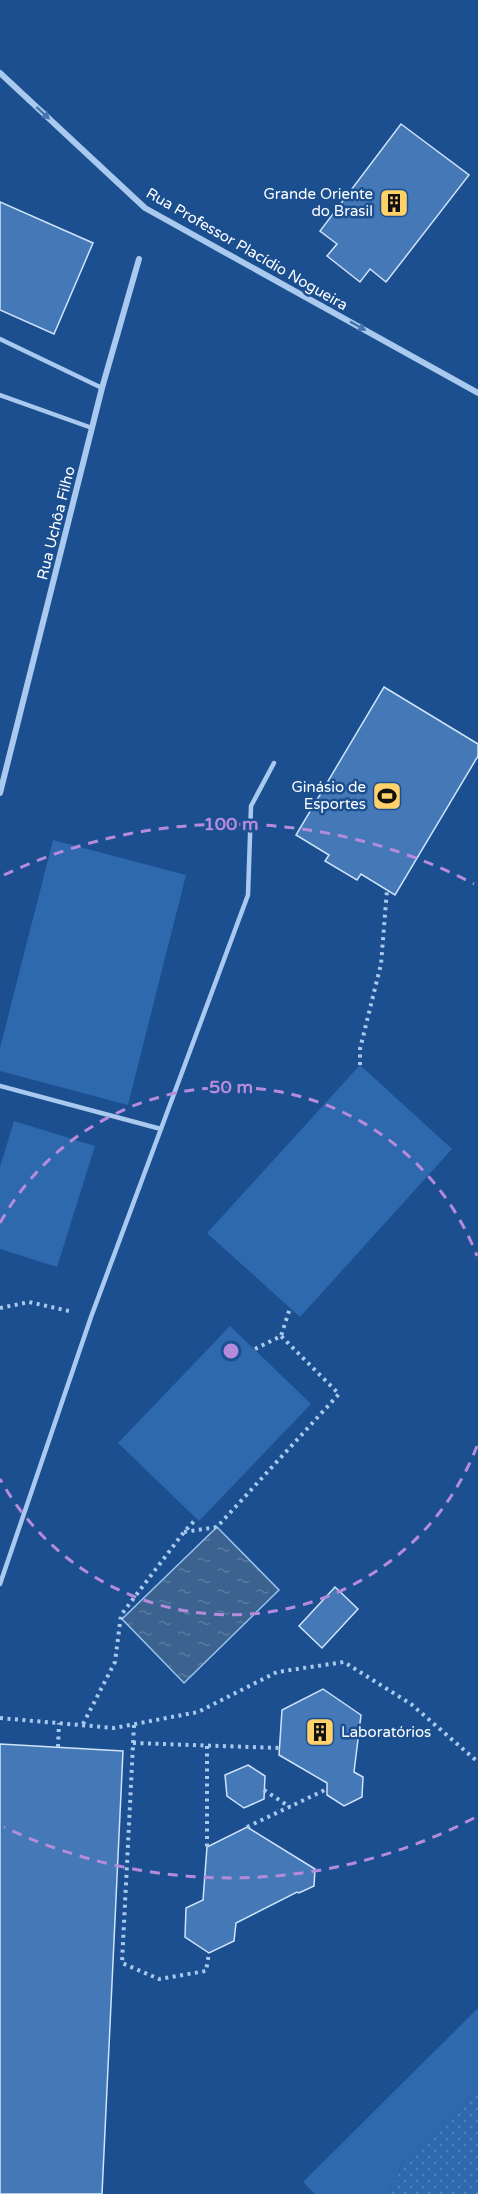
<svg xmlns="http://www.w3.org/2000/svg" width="478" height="2194" viewBox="0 0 478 2194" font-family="'Varela Round',sans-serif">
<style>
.grass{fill:url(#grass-dots)}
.green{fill:#2e69ad}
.water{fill:url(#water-ripples);stroke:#9cc4f0;stroke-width:1.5}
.building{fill:#4478b7;stroke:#cfe3fa;stroke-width:1.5}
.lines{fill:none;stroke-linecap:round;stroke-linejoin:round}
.path{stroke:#a9c9ee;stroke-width:4;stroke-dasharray:3 4.5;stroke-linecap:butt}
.service{stroke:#a9c9ee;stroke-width:4.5}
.minor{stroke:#a9c9ee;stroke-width:6}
.oneway{fill:#4674ac}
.ring{fill:none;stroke:#b68bdc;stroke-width:3;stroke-dasharray:10 8}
.labels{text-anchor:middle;stroke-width:5;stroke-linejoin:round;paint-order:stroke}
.poi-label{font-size:15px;fill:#fff;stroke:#1b4f8f;text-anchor:end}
.street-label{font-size:15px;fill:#fff;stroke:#1b4f8f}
.centre{fill:#b68bdc;stroke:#1b4f8f;stroke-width:3}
.ring-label{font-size:18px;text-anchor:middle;font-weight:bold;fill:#b68bdc;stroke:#1b4f8f;stroke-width:5;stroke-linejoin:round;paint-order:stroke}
</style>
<defs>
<pattern id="grass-dots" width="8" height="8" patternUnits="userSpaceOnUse" patternTransform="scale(1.5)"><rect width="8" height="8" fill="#2e69ad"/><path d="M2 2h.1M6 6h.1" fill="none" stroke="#4d80b9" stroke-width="1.8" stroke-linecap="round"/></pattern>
<pattern id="water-ripples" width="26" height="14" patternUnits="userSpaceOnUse" patternTransform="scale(1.5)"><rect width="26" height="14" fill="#3c6290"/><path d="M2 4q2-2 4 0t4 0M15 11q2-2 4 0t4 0" fill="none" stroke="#597aa1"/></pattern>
</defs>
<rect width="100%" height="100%" fill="#1b4f8f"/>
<path class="grass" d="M 478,2089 L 478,2194 L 387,2194 L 403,2162 Z"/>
<g class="green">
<path d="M 53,840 L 186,875 L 128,1105 L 0,1071 L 0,1048 Z"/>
<path d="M 360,1065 L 452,1149 L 300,1317 L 207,1233 Z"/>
<path d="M 14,1121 L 95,1146 L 57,1267 L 0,1249 L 0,1167 Z"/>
<path d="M 230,1326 L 311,1404 L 199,1521 L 118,1443 Z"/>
<path d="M 478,2008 L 478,2089 L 403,2162 L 387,2194 L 315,2194 L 303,2182 Z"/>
</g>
<path class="water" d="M 217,1527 L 279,1590 L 184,1683 L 122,1619 Z"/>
<g class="building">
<path d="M 401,124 L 469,175 L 386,282 L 370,269 L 360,282 L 327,256 L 337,244 L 320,231 Z"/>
<path d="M 0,202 L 93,243 L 54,334 L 0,310 Z"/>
<path d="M 384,687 L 478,744 L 478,756 L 395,895 L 361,874 L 357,880 L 325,861 L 329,855 L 296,835 Z"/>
<path d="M 335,1587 L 358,1609 L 322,1648 L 299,1626 Z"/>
<path d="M 323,1689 L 361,1715 L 354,1772 L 363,1777 L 362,1797 L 344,1806 L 327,1795 L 327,1783 L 279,1755 L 282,1710 Z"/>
<path d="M 0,1744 L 123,1751 L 102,2194 L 0,2194 Z"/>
<path d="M 248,1765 L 265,1776 L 264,1799 L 244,1808 L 227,1796 L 225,1775 Z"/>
<path d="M 247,1827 L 315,1869 L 314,1886 L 299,1893 L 297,1892 L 236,1923 L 234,1941 L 209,1953 L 185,1937 L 186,1908 L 203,1900 L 207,1847 Z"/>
</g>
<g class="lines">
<g class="path">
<path d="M 360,1065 L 360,1049 L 381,964 L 387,890"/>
<path d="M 0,1308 L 29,1302 L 73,1312"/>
<path d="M 255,1349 L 281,1336 L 290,1308"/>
<path d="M 184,1532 L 217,1527 L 339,1394 L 281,1336"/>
<path d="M 0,1718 L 114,1728 L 198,1712 L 277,1672 L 344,1662 L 411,1704 L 478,1762"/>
<path d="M 83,1724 L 115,1662 L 121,1615 L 184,1532 L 196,1519"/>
<path d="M 134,1725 L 122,1963 L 159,1979 L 206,1971 L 209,1953"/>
<path d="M 133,1743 L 280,1748"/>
<path d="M 207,1746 L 207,1847"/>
<path d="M 58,1747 L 59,1723"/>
<path d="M 264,1790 L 290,1807"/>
<path d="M 247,1827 L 327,1789"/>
</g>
<g class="service">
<path d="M 0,339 L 102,388"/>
<path d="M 0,395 L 92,428"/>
<path d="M 0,1086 L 161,1129"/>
<path d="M 0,1584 L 91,1317 L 248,895 L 251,806 L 274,763"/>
</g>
<g class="minor">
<path d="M 0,73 L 145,208 L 478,393"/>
<path d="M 0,793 L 102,388 L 139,259"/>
</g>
</g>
<defs><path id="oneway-solid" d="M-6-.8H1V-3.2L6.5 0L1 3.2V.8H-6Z" transform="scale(1.5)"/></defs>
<g class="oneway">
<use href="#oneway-solid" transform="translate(43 113) rotate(43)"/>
<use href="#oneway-solid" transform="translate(358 326) rotate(29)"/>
</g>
<g class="ring">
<path d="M477 1446A264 264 0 0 1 0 1479M0 1223A264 264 0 0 1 477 1256"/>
<path d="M474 1818A527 527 0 0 1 4 1827M4 875A527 527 0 0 1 474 884"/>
</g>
<defs>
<g id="building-square" transform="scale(1.5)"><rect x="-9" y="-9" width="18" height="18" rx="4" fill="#ffd166" stroke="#1b4f8f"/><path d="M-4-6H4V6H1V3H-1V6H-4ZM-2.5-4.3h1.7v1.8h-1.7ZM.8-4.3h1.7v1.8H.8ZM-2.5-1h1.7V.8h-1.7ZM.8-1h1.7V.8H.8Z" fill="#111"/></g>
<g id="stadium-square" transform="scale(1.5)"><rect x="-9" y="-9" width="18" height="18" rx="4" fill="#ffd166" stroke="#1b4f8f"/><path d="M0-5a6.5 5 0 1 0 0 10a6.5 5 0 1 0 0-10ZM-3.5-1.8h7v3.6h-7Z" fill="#111"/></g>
</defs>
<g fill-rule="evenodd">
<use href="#building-square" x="394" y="203"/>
<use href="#stadium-square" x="387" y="796"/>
<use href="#building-square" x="320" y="1732"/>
</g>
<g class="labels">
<g class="poi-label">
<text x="373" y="199">Grande Oriente<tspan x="373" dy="17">do Brasil</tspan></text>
<text x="366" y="792">Ginásio de<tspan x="366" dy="17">Esportes</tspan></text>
<text x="341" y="1737" text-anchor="start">Laboratórios</text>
</g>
<g class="street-label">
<text transform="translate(247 249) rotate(30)" y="5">Rua Professor Placídio Nogueira</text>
<text transform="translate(56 523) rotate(-76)" y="5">Rua Uchôa Filho</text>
</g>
</g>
<circle cx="231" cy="1351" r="9" class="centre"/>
<g class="ring-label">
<text x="231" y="830">100 m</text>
<text x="231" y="1093">50 m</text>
</g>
</svg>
